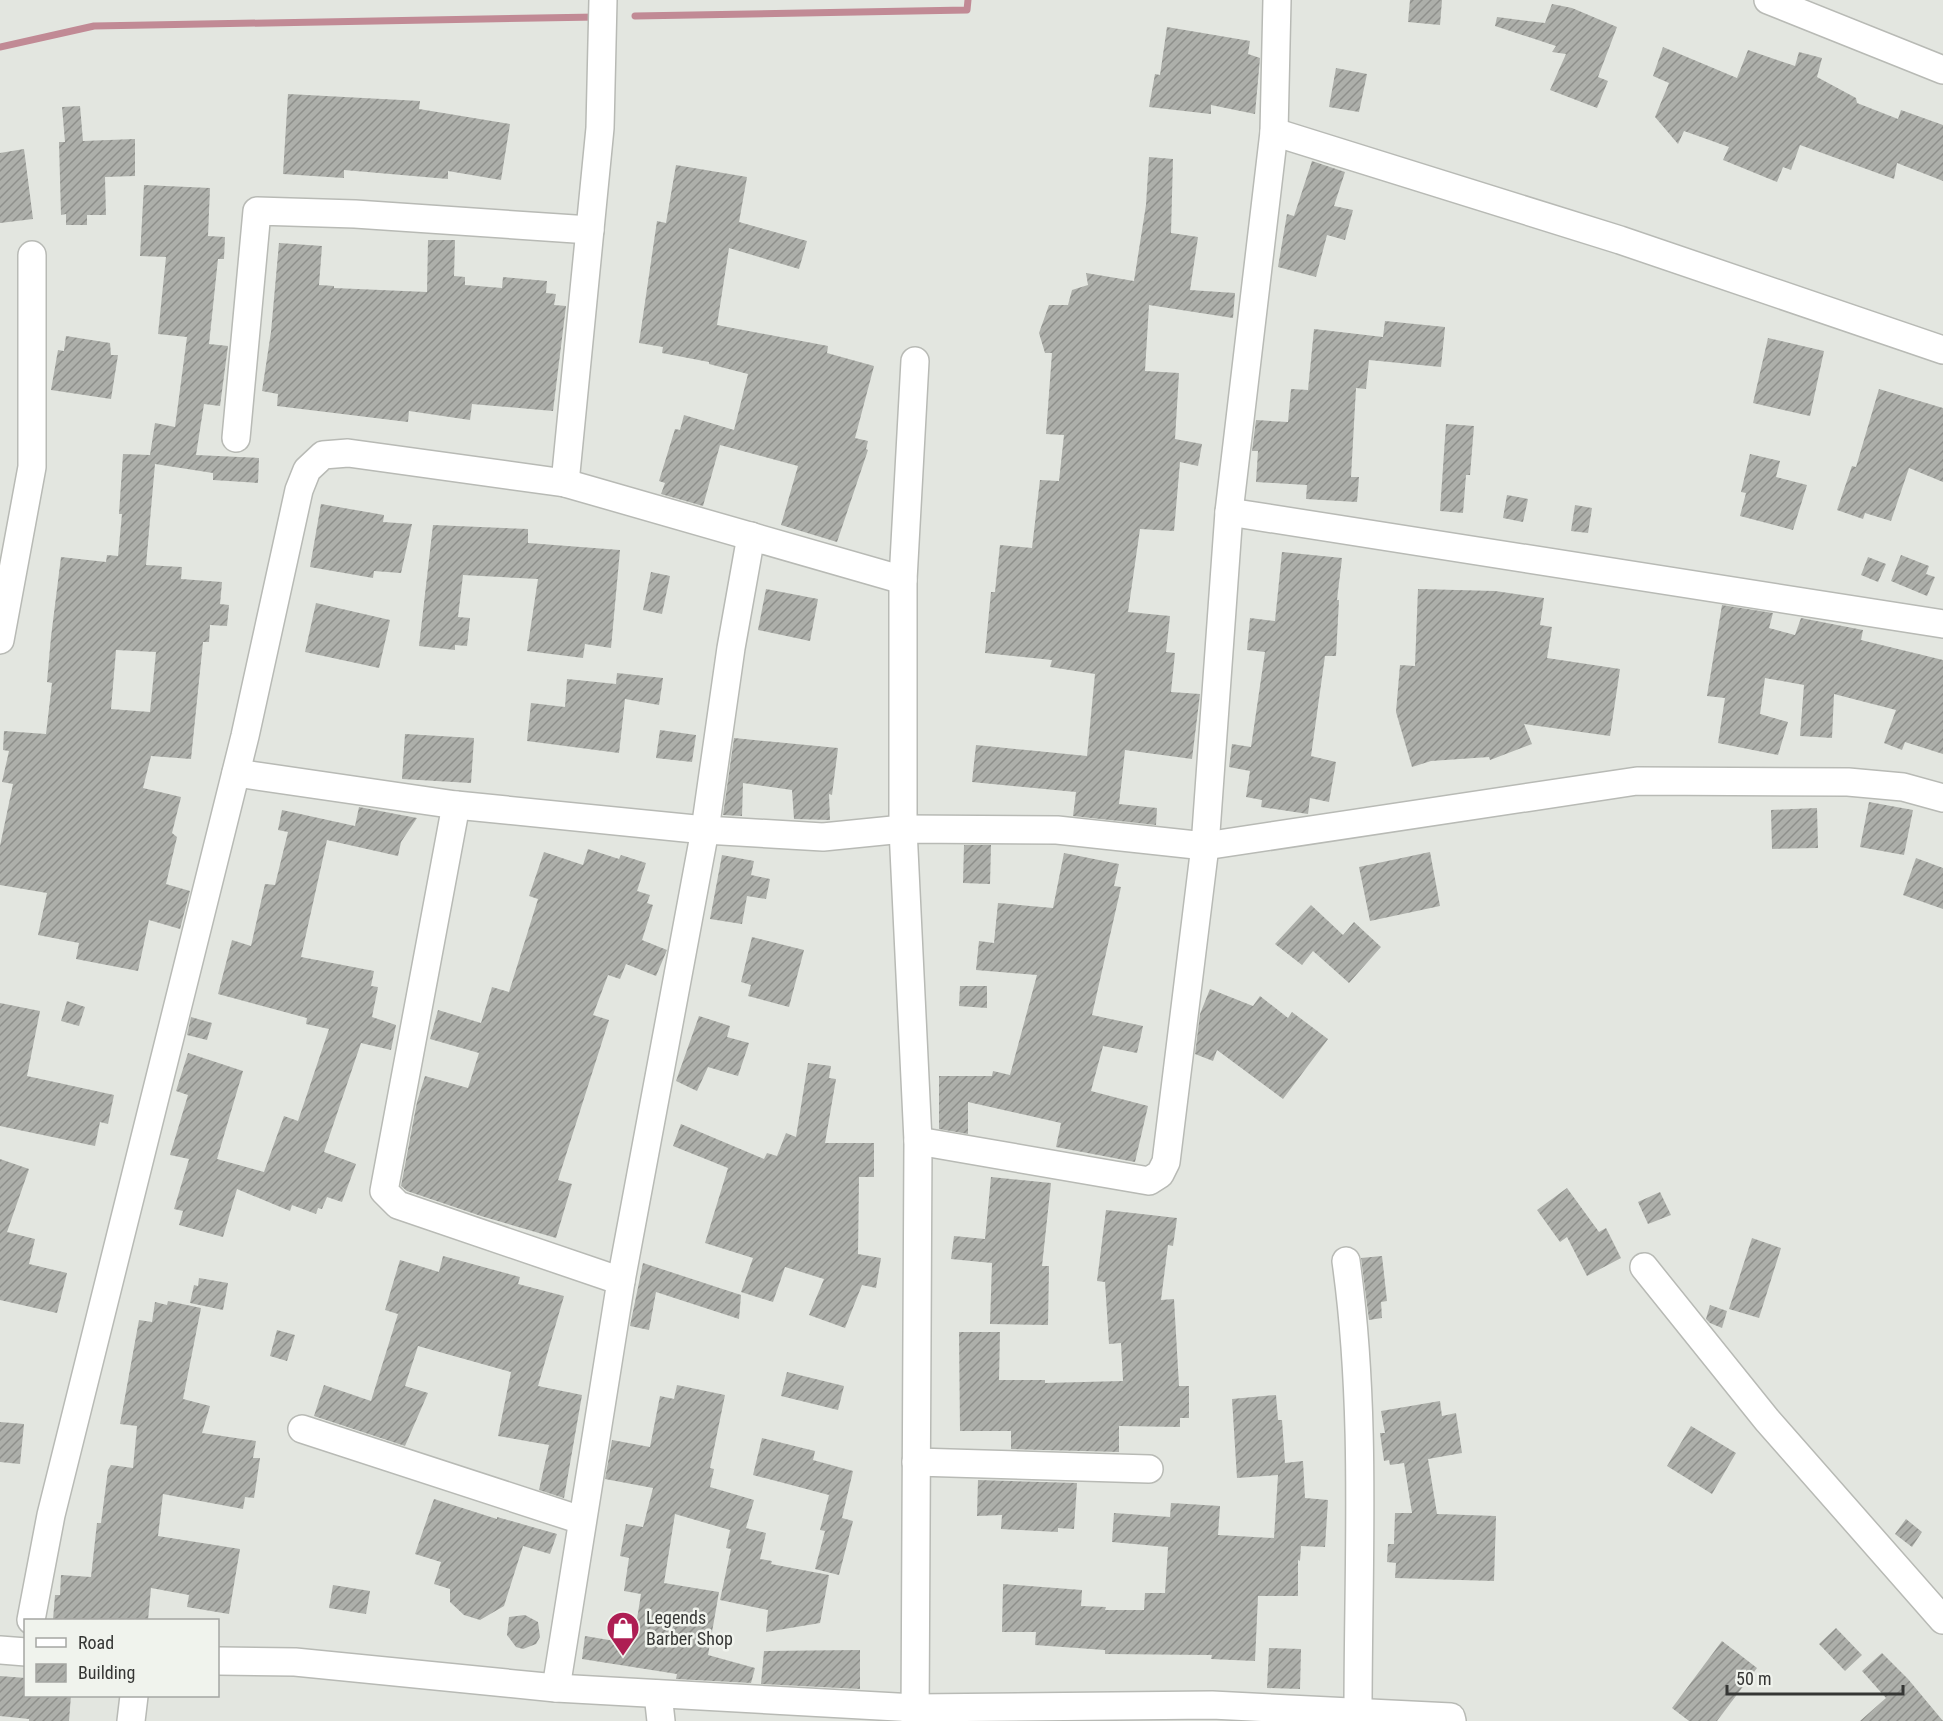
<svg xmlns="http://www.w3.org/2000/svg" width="1943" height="1721" viewBox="0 0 1943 1721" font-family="'Roboto Condensed',sans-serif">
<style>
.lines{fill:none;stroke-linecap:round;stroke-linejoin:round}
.stream{stroke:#c18a95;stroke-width:7}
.building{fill:url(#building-hatch);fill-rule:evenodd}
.minor-casing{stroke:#b8bab5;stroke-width:30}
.minor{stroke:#fff;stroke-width:27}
.labels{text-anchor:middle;stroke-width:5;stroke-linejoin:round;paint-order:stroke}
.poi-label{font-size:18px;fill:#353634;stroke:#f0f3ed;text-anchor:start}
</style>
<defs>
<pattern id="building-hatch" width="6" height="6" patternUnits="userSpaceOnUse" patternTransform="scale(1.5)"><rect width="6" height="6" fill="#adafaa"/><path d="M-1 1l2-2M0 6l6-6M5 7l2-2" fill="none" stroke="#8e8f8b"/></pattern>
</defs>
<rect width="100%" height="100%" fill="#e3e6e0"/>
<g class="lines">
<g class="stream">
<path d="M 635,16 L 967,10 L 968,0"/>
<path d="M 0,47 L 94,26 L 597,17"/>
</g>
</g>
<g class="building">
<path d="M 1410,0 L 1442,0 L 1440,25 L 1408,22 Z"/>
<path d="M 1552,4 L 1572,8 L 1617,27 L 1598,77 L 1608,81 L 1597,108 L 1550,90 L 1566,54 L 1552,52 L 1556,46 L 1495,26 L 1497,17 L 1545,23 Z"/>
<path d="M 1167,27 L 1250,41 L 1248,54 L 1260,58 L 1255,114 L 1211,105 L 1211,114 L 1149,107 L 1155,74 L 1160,75 Z"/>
<path d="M 1663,47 L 1737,78 L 1748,50 L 1795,66 L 1799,52 L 1822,58 L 1817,77 L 1856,98 L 1857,103 L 1898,119 L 1901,110 L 1943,125 L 1943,181 L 1897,163 L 1894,179 L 1800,145 L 1791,170 L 1783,167 L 1777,182 L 1723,160 L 1729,147 L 1684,131 L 1678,144 L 1655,117 L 1669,83 L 1653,76 Z"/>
<path d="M 1336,68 L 1367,74 L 1359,112 L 1329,107 Z"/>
<path d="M 288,94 L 420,101 L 419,109 L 510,124 L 501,180 L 448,171 L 448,179 L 344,170 L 344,178 L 283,174 Z"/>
<path d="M 80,106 L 83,141 L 135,139 L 135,176 L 105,177 L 106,215 L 87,215 L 87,225 L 66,225 L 66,214 L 61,215 L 59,142 L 65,142 L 62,107 Z"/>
<path d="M 24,149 L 33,219 L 0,223 L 0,153 Z"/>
<path d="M 1149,157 L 1173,159 L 1171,233 L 1198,237 L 1190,290 L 1235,293 L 1233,318 L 1149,305 L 1145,371 L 1179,373 L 1175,439 L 1202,444 L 1198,466 L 1180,462 L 1174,531 L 1140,529 L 1128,612 L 1170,616 L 1166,652 L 1175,653 L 1171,692 L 1200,694 L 1192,759 L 1125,750 L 1119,804 L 1157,808 L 1156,825 L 1073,816 L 1076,792 L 972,782 L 976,745 L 1087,756 L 1095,674 L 1050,667 L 1052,660 L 985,653 L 991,592 L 995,592 L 1000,545 L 1032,548 L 1040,480 L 1059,481 L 1064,435 L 1046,434 L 1052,353 L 1045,353 L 1039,333 L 1049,305 L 1068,305 L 1072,290 L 1088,285 L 1086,273 L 1134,281 L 1146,205 Z"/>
<path d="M 1312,161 L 1345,172 L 1334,206 L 1353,210 L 1345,240 L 1327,235 L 1316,277 L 1278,267 L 1287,214 L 1294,216 Z"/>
<path d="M 676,165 L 747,177 L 739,222 L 807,241 L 799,269 L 729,248 L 717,325 L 828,346 L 827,353 L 874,366 L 855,438 L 868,441 L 866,449 L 868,450 L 837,542 L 781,525 L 798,466 L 720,445 L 703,506 L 661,494 L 665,483 L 659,481 L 675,429 L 680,430 L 684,415 L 734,430 L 748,374 L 709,364 L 709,362 L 662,353 L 663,347 L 639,343 L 657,221 L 666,223 Z"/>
<path d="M 144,185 L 210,188 L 208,236 L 225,237 L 224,259 L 218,259 L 209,344 L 228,346 L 220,406 L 204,404 L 196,455 L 259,458 L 258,483 L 213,480 L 213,473 L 155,464 L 146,565 L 182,567 L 181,579 L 222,582 L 220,604 L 229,605 L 227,626 L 210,625 L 209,642 L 203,642 L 191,759 L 151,756 L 143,788 L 181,797 L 172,833 L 177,837 L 166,884 L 190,891 L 180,929 L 149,920 L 138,971 L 76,959 L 79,943 L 38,935 L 47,893 L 0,885 L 0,846 L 13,784 L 2,782 L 9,751 L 3,750 L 4,731 L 46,734 L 52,683 L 47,682 L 51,637 L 61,557 L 106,562 L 107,555 L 118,556 L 122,514 L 119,514 L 123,454 L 150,455 L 155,423 L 175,427 L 187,337 L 158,334 L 166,257 L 140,256 ZM 116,650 L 156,652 L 150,712 L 111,709 Z"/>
<path d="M 428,240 L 455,240 L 454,276 L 465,277 L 465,285 L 502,288 L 503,277 L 547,281 L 546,293 L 556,294 L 554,305 L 566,306 L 553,411 L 472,404 L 470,420 L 409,411 L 408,422 L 277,406 L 278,394 L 262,391 L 271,332 L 279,243 L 322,246 L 319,285 L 334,286 L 334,288 L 427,292 Z"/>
<path d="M 1385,321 L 1445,327 L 1441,367 L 1369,360 L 1366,389 L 1356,388 L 1351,477 L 1359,477 L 1357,502 L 1306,499 L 1307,485 L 1256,482 L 1258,451 L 1252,451 L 1256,420 L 1288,422 L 1291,389 L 1308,390 L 1314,329 L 1383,337 Z"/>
<path d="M 66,336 L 110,343 L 111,355 L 118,355 L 111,399 L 51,390 L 58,350 L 64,351 Z"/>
<path d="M 1768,338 L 1824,351 L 1810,416 L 1753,403 Z"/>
<path d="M 1879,389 L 1943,408 L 1943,482 L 1909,468 L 1891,521 L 1865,513 L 1863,519 L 1837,510 L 1852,466 L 1856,467 Z"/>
<path d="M 1446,424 L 1474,426 L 1470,475 L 1466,475 L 1463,513 L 1440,511 Z"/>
<path d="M 1750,454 L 1780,461 L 1776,477 L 1807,485 L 1793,530 L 1740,516 L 1746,493 L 1741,492 Z"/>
<path d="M 1507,495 L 1528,499 L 1523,522 L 1503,518 Z"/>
<path d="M 321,504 L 384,515 L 383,522 L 412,524 L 401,573 L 374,571 L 373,578 L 310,567 Z"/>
<path d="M 1575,505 L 1592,508 L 1588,533 L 1571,531 Z"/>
<path d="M 433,525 L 528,529 L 528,543 L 620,550 L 611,648 L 585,644 L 583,658 L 527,651 L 538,579 L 463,575 L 458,617 L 470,618 L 467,646 L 455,645 L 455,650 L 419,646 Z"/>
<path d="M 1282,552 L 1342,558 L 1337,600 L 1339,600 L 1336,656 L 1325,656 L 1311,756 L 1336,762 L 1329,802 L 1310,798 L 1308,814 L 1261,807 L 1262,800 L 1246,797 L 1250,771 L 1229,767 L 1232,744 L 1251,747 L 1265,652 L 1247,650 L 1250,618 L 1275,621 Z"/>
<path d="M 1901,555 L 1929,566 L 1926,574 L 1935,577 L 1927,596 L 1891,581 Z"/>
<path d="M 1868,557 L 1886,564 L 1878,582 L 1861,575 Z"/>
<path d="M 651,572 L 670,576 L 662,614 L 643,610 Z"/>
<path d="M 766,589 L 818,599 L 810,641 L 758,630 Z"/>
<path d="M 1418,589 L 1495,591 L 1544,598 L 1540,625 L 1552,627 L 1547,658 L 1620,669 L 1610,736 L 1524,724 L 1532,744 L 1490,760 L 1489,757 L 1431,761 L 1412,767 L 1396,712 L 1400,665 L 1415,666 Z"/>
<path d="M 316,603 L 390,620 L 379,668 L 305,652 Z"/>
<path d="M 1722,605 L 1773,613 L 1769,628 L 1795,635 L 1801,618 L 1863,630 L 1861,640 L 1943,660 L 1943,754 L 1905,742 L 1902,750 L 1884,743 L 1896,710 L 1834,694 L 1832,738 L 1800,736 L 1804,685 L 1765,678 L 1760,714 L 1788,722 L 1778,755 L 1718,743 L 1725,698 L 1707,696 Z"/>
<path d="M 617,673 L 663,678 L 659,705 L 625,699 L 619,753 L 527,741 L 531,703 L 565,707 L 567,679 L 616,684 Z"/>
<path d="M 660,730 L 696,735 L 692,762 L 656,758 Z"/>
<path d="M 405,734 L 474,738 L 471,783 L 402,779 Z"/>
<path d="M 734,738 L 838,748 L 832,795 L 829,794 L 830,820 L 794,819 L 792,790 L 743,783 L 742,816 L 723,815 Z"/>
<path d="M 1869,802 L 1913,810 L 1904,855 L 1860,847 Z"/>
<path d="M 359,807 L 417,818 L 401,842 L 398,856 L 327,840 L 301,957 L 374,971 L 371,986 L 378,987 L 372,1017 L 396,1025 L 391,1050 L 361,1043 L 324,1152 L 356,1164 L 342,1202 L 327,1197 L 322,1209 L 318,1208 L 316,1214 L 292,1205 L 290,1211 L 237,1189 L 223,1237 L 179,1225 L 183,1211 L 174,1209 L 189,1159 L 170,1155 L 188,1095 L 176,1091 L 188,1053 L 243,1071 L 217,1159 L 264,1172 L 284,1116 L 298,1121 L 329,1029 L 306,1024 L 307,1018 L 218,994 L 232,940 L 251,946 L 265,884 L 275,885 L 288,832 L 278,830 L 282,810 L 355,826 Z"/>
<path d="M 1817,808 L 1818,848 L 1772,849 L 1771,810 Z"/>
<path d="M 964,845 L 991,845 L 990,884 L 963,883 Z"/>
<path d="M 588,849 L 619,859 L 621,855 L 646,863 L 637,891 L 650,895 L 647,903 L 653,905 L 642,940 L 667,950 L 656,976 L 626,964 L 620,979 L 608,975 L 593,1015 L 609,1020 L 558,1180 L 572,1184 L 556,1238 L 481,1216 L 407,1191 L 401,1186 L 417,1102 L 425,1076 L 468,1088 L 479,1053 L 430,1039 L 438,1010 L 481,1023 L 492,987 L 509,992 L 538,899 L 529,896 L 544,852 L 583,865 Z"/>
<path d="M 1430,852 L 1440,906 L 1370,921 L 1359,867 Z"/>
<path d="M 1064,853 L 1119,864 L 1114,886 L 1121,887 L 1092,1015 L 1143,1026 L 1137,1053 L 1103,1046 L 1091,1091 L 1148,1106 L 1135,1162 L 1056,1147 L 1061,1123 L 968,1102 L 968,1134 L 939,1129 L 939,1076 L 992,1076 L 993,1071 L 1010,1075 L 1037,975 L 976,970 L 979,941 L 994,943 L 998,903 L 1053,908 Z"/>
<path d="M 722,855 L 754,861 L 751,875 L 770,879 L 766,899 L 747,896 L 742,924 L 710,919 Z"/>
<path d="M 1916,858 L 1943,868 L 1943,909 L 1903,895 Z"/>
<path d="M 1311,905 L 1343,935 L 1354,922 L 1381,947 L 1349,983 L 1313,951 L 1302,965 L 1275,944 Z"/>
<path d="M 752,937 L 804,950 L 789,1007 L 748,996 L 751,985 L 741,982 Z"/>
<path d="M 960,986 L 987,986 L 987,1008 L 959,1006 Z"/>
<path d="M 1210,989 L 1253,1006 L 1260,996 L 1288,1018 L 1292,1012 L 1328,1039 L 1283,1099 L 1217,1050 L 1213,1061 L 1195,1054 L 1200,1014 Z"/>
<path d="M 67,1001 L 85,1007 L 79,1026 L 61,1021 Z"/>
<path d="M 0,1003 L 40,1011 L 27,1076 L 114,1095 L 108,1124 L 100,1122 L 95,1146 L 0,1126 Z"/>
<path d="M 699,1016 L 730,1026 L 727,1037 L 749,1043 L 738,1076 L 708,1067 L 697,1091 L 676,1081 Z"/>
<path d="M 191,1017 L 212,1023 L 207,1040 L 187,1035 Z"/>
<path d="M 808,1063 L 831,1066 L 829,1078 L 836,1079 L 825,1143 L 874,1143 L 874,1177 L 859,1177 L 858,1254 L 881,1258 L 876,1288 L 862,1285 L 845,1328 L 809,1315 L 824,1279 L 785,1267 L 773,1302 L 741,1292 L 753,1258 L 705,1243 L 728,1168 L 673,1146 L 681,1124 L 764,1159 L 767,1153 L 777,1156 L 786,1133 L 796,1137 Z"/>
<path d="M 0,1159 L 29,1169 L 7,1232 L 35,1239 L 29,1264 L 67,1273 L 57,1313 L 0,1300 Z"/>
<path d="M 991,1177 L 1051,1183 L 1042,1266 L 1049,1266 L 1048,1325 L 990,1324 L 992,1263 L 951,1259 L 954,1236 L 985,1239 Z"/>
<path d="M 1567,1188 L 1599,1232 L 1606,1228 L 1621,1258 L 1587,1276 L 1567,1237 L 1560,1242 L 1537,1210 Z"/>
<path d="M 1660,1192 L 1671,1215 L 1648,1224 L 1638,1202 Z"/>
<path d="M 1106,1210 L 1177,1218 L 1173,1246 L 1168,1245 L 1161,1300 L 1174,1299 L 1179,1386 L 1189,1386 L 1189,1418 L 1180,1418 L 1180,1427 L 1119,1426 L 1119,1452 L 1011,1449 L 1011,1431 L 960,1431 L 959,1332 L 1000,1332 L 999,1380 L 1045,1380 L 1045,1383 L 1123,1381 L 1121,1343 L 1109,1344 L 1105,1282 L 1097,1281 Z"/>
<path d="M 1752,1238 L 1781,1248 L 1759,1318 L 1729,1309 Z"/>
<path d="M 443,1256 L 520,1277 L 518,1284 L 564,1296 L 538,1386 L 582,1395 L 564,1498 L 539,1490 L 549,1445 L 498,1436 L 511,1372 L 418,1346 L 405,1386 L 428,1393 L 405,1446 L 314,1416 L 324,1385 L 371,1401 L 398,1314 L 385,1310 L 400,1260 L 439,1272 Z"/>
<path d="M 1382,1256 L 1387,1301 L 1381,1302 L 1382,1318 L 1369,1320 L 1361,1258 Z"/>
<path d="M 643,1263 L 741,1295 L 739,1319 L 656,1292 L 649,1330 L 630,1326 Z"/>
<path d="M 199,1278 L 228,1283 L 223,1310 L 190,1303 L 194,1285 L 198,1286 Z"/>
<path d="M 168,1301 L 201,1308 L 183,1399 L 210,1406 L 202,1433 L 256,1441 L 253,1458 L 260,1458 L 254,1498 L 245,1497 L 243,1509 L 163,1494 L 158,1536 L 240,1549 L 229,1614 L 187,1607 L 189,1595 L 151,1588 L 148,1620 L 53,1620 L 55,1595 L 60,1595 L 61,1575 L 91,1577 L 97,1523 L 101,1523 L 108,1470 L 111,1465 L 133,1468 L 137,1426 L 120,1424 L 139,1320 L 152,1322 L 155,1302 L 167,1305 Z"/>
<path d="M 1710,1305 L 1727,1311 L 1722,1328 L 1710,1323 L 1706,1319 Z"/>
<path d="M 277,1330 L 295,1335 L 287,1361 L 270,1356 Z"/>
<path d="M 787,1372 L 844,1386 L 838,1410 L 781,1396 Z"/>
<path d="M 677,1385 L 725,1395 L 710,1468 L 714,1469 L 710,1487 L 754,1500 L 746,1528 L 766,1533 L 760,1559 L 772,1561 L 771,1564 L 829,1575 L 820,1623 L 766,1632 L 768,1610 L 720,1600 L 731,1549 L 726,1548 L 730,1530 L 675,1514 L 664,1583 L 719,1592 L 708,1655 L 755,1668 L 751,1683 L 676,1679 L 677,1674 L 582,1659 L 585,1636 L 633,1644 L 641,1594 L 624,1591 L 629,1558 L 620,1556 L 626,1524 L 643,1527 L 653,1488 L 605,1479 L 612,1440 L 650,1447 L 660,1396 L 674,1399 Z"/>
<path d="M 1276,1395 L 1278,1420 L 1282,1420 L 1285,1463 L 1303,1461 L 1305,1498 L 1328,1500 L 1325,1547 L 1301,1546 L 1300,1561 L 1298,1560 L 1298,1596 L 1258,1596 L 1255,1661 L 1211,1659 L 1212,1655 L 1105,1654 L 1105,1650 L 1035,1645 L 1036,1632 L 1002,1632 L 1003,1584 L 1082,1590 L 1081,1606 L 1106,1607 L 1105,1610 L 1144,1610 L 1145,1593 L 1165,1593 L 1168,1547 L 1112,1542 L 1114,1513 L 1170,1517 L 1171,1503 L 1220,1506 L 1218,1535 L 1274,1538 L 1278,1475 L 1237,1478 L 1232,1399 Z"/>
<path d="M 1440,1401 L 1442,1416 L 1456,1413 L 1462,1453 L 1428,1459 L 1437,1514 L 1496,1516 L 1494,1581 L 1395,1578 L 1396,1563 L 1387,1562 L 1388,1544 L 1394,1544 L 1395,1513 L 1412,1513 L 1404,1463 L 1390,1465 L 1389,1460 L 1384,1461 L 1380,1433 L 1385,1433 L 1381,1411 Z"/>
<path d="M 0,1422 L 24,1424 L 20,1464 L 0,1462 Z"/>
<path d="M 1691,1426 L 1736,1453 L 1712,1494 L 1667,1466 Z"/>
<path d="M 762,1438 L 815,1451 L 813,1460 L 853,1471 L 842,1518 L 853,1521 L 839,1575 L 815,1569 L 825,1531 L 820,1530 L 829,1495 L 753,1475 Z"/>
<path d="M 978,1480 L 1077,1483 L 1074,1529 L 1058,1528 L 1058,1532 L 1001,1529 L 1002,1515 L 977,1516 Z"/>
<path d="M 434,1499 L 497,1519 L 497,1517 L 557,1534 L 550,1554 L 523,1546 L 504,1606 L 480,1620 L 464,1615 L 450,1602 L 450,1589 L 434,1584 L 441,1562 L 415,1554 Z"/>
<path d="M 1906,1519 L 1922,1532 L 1912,1547 L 1895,1534 Z"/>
<path d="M 333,1585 L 370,1591 L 366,1614 L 329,1608 Z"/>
<path d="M 525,1615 L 538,1622 L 540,1637 L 536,1644 L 523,1649 L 516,1647 L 507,1635 L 509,1617 Z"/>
<path d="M 1836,1628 L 1862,1655 L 1845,1671 L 1819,1644 Z"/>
<path d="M 1722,1641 L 1757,1668 L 1717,1721 L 1689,1721 L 1672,1708 Z"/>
<path d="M 1269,1648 L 1301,1649 L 1300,1689 L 1267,1688 Z"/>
<path d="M 860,1650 L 860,1689 L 761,1684 L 764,1651 Z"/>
<path d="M 1882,1653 L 1908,1679 L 1943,1721 L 1860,1721 L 1886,1698 L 1862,1671 Z"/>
<path d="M 0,1676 L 26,1678 L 26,1695 L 71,1695 L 69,1721 L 29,1721 L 29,1719 L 0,1716 Z"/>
</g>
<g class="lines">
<g class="minor-casing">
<g id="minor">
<path d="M 1768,0 L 1943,70"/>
<path d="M 1274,132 L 1620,240 L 1943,350"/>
<path d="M 915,361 L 903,580 L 903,829 L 918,1141 L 915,1721"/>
<path d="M 236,438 L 257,211 L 355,214 L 590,230"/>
<path d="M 565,483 L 600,128 L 603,0"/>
<path d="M 1229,512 L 1943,624"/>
<path d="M 0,640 L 32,467 L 32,255"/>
<path d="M 236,773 L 456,805 L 705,830 L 823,837 L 903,829 L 1057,830 L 1205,846 L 1637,781 L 1848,782 L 1903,787 L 1943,798"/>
<path d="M 456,805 L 384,1191 L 398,1205 L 621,1281"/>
<path d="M 918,1141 L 1149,1181 L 1160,1174 L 1166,1162 L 1205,846 L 1229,512 L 1274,132 L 1277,0"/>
<path d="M 1346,1261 C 1367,1410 1358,1563 1358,1712"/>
<path d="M 1644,1267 L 1767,1420 L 1943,1620"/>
<path d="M 302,1429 L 581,1520"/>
<path d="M 916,1462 L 1149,1469"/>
<path d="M 31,1620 L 51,1515 L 245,736 L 299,490 L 307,470 L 323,455 L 348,453 L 565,483 L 903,580"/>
<path d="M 0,1650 L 26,1652"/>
<path d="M 218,1661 L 295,1662 L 556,1688 L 915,1708 L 1212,1705 L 1451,1717 L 1452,1721"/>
<path d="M 556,1688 L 621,1281 L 705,830 L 731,648 L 751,536"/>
<path d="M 658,1694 L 661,1721"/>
<path d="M 131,1721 L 134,1696"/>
</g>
</g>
<use href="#minor" class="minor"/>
</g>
<defs>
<g id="shop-pin" transform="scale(1.725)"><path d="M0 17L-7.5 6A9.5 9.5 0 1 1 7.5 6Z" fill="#ae1e53" stroke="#f0f3ed"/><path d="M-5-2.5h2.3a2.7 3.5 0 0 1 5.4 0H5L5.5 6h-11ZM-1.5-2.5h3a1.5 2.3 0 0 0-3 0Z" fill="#fff"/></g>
</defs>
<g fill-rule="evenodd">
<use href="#shop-pin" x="623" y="1628"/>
</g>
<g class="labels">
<g class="poi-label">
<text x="646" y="1624">Legends<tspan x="646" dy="21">Barber Shop</tspan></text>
</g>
</g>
<rect x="24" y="1619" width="195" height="78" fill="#f0f3ed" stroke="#a5a7a3" stroke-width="1.5"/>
<rect x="36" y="1638" width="30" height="9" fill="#ffffff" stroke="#a5a7a3" stroke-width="1.5"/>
<text x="78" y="1649" font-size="18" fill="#353634">Road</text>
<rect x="36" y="1664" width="30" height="18" fill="url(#building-hatch)" stroke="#a5a7a3" stroke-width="1.5"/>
<text x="78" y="1679" font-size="18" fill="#353634">Building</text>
<path d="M1727 1685v9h176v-9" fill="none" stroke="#353634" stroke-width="3"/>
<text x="1736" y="1685" font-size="18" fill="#353634" stroke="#f0f3ed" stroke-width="4.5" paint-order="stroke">50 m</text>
</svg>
